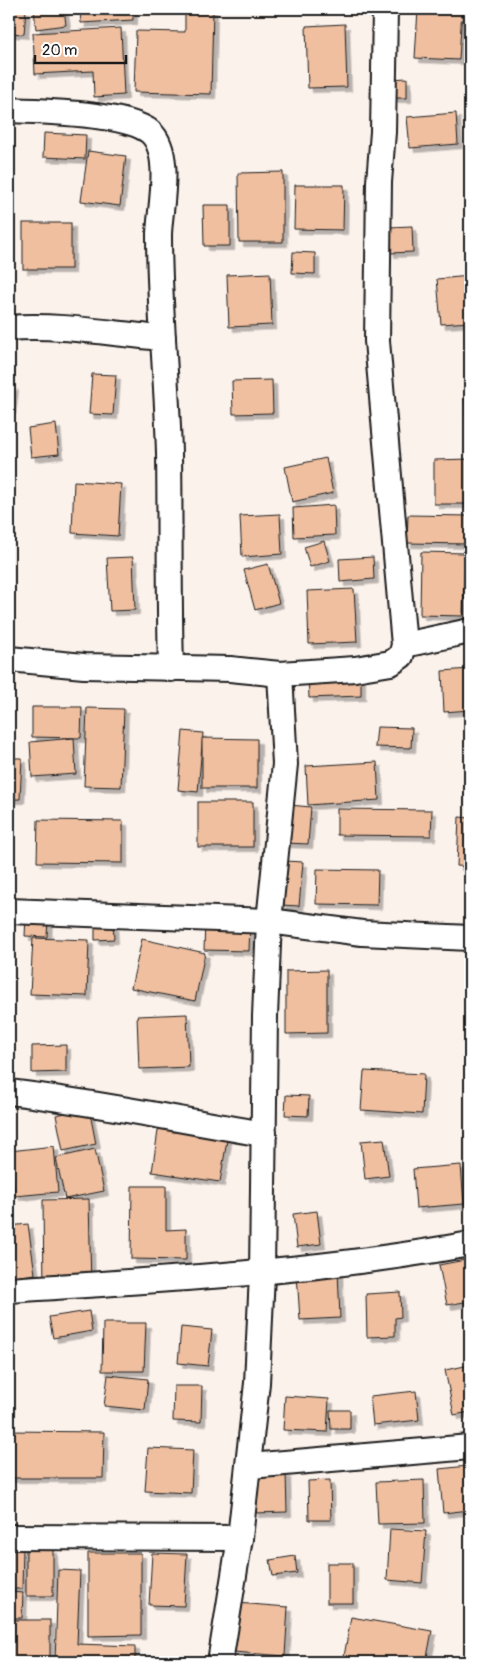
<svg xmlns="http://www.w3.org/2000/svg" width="479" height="1671" viewBox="0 0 479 1671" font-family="Pangolin,sans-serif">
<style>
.building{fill:#efbf9f;stroke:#1c1c1c;filter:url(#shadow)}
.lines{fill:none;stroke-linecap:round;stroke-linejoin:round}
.minor-casing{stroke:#1c1c1c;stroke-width:28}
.minor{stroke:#fff;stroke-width:24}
</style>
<defs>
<filter id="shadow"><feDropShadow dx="4.5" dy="4.5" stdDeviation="0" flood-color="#0004"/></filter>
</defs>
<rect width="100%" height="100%" fill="#fcf2ec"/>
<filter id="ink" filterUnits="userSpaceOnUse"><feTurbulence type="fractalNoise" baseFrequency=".02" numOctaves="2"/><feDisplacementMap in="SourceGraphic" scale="10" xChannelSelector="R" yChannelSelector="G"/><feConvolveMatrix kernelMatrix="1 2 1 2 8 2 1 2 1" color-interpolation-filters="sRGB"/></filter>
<g filter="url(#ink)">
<g class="building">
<path d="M 9,9 L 26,9 L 24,34 L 9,33 Z"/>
<path d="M 34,9 L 64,9 L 66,25 L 36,29 Z"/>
<path d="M 80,9 L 133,9 L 133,20 L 81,23 Z"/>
<path d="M 185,9 L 213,9 L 211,94 L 134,92 L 136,31 L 185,32 Z"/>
<path d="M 418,9 L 462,9 L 459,60 L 415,58 Z"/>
<path d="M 345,24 L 347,87 L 308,88 L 306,26 Z"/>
<path d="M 121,28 L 124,95 L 94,97 L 93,71 L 35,74 L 33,33 Z"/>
<path d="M 407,78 L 407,98 L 391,98 L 391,79 Z"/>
<path d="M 456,113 L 458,144 L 410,148 L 407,117 Z"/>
<path d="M 9,124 L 10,218 L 9,218 Z"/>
<path d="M 44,133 L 86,135 L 85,159 L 43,157 Z"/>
<path d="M 88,151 L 126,156 L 120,206 L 81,201 Z"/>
<path d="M 283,172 L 283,242 L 239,242 L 238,173 Z"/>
<path d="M 295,185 L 344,185 L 343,230 L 294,229 Z"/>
<path d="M 203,205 L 230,205 L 230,246 L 204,246 Z"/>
<rect x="23" y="223" width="48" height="46"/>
<path d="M 412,226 L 413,252 L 390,253 L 389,227 Z"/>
<path d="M 293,252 L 315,253 L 315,274 L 292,273 Z"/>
<path d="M 270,273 L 272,325 L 229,327 L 227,275 Z"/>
<path d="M 470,276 L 470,322 L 441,324 L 437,279 Z"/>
<path d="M 92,374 L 116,375 L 113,415 L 89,414 Z"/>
<path d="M 272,380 L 273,413 L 233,414 L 232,381 Z"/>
<path d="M 9,386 L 14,386 L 11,410 L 9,410 Z"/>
<path d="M 465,398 L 470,398 L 470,451 L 468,451 Z"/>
<path d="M 56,424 L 59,454 L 31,457 L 28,428 Z"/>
<path d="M 326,458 L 333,493 L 292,502 L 285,467 Z"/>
<path d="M 470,459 L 470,504 L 434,504 L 434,460 Z"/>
<path d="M 74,481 L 121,484 L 118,536 L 72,533 Z"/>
<path d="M 334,505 L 335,535 L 294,537 L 293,508 Z"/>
<path d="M 280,514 L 282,554 L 242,557 L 240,516 Z"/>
<path d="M 408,515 L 470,516 L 470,544 L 407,543 Z"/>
<path d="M 324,541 L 330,561 L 310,567 L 304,547 Z"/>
<path d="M 421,552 L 465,553 L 463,616 L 420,615 Z"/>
<path d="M 133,557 L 135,610 L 110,611 L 107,558 Z"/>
<path d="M 373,557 L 374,579 L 340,582 L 339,559 Z"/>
<path d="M 268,564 L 279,603 L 255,610 L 244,570 Z"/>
<path d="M 354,589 L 357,642 L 309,644 L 307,591 Z"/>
<path d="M 470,669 L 470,710 L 444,712 L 442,671 Z"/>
<path d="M 361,671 L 361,696 L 309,698 L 308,673 Z"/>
<path d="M 32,707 L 82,707 L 81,738 L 32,737 Z"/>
<path d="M 87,708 L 124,709 L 121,787 L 84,786 Z"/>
<path d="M 377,727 L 412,728 L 411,748 L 375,747 Z"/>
<path d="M 183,731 L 203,733 L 198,792 L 178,790 Z"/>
<path d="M 74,738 L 76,774 L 32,777 L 30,742 Z"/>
<path d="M 202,738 L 257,739 L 257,788 L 202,788 Z"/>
<path d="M 9,758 L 22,758 L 20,799 L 9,799 Z"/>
<path d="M 377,762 L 379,800 L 308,805 L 306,766 Z"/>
<rect x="198" y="802" width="55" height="45"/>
<path d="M 289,805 L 311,807 L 308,844 L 286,843 Z"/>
<path d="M 337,809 L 432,810 L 431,836 L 337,835 Z"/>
<path d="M 459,817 L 470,818 L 470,867 L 457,866 Z"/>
<path d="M 38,820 L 123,821 L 123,863 L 37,862 Z"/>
<path d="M 285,861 L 303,862 L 299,906 L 281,905 Z"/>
<path d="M 317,869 L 378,870 L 377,905 L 316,904 Z"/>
<path d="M 26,917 L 48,918 L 47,937 L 25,936 Z"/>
<path d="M 95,921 L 113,921 L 114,939 L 95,940 Z"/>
<path d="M 205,922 L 250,923 L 249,951 L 204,950 Z"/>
<path d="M 33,938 L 89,940 L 87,996 L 30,994 Z"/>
<path d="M 142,939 L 205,953 L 195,1001 L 131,988 Z"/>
<path d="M 327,970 L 327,1033 L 286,1034 L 286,971 Z"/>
<path d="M 187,1014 L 189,1067 L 139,1069 L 137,1016 Z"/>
<path d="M 66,1045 L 66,1072 L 32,1073 L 32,1046 Z"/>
<path d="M 364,1071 L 424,1074 L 422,1114 L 361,1110 Z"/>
<path d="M 286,1095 L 309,1096 L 308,1116 L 285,1115 Z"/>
<path d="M 89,1108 L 96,1144 L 63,1151 L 56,1115 Z"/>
<path d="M 159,1124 L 228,1134 L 220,1182 L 152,1172 Z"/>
<path d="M 384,1139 L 389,1176 L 365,1179 L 361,1141 Z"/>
<path d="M 54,1146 L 58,1192 L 15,1196 L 10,1151 Z"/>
<path d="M 95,1149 L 104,1191 L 65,1199 L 56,1158 Z"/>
<path d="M 461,1165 L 464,1204 L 416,1208 L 413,1169 Z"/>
<path d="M 132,1186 L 166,1186 L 166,1230 L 186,1229 L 186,1260 L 131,1259 Z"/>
<path d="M 89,1199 L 91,1287 L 44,1289 L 43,1200 Z"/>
<path d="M 317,1211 L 321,1244 L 297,1247 L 293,1214 Z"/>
<path d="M 28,1224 L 35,1274 L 9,1278 L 9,1226 Z"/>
<path d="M 470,1259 L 470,1301 L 447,1305 L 439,1265 Z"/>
<path d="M 338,1271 L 340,1318 L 300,1320 L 297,1274 Z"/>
<path d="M 400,1292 L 401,1317 L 395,1318 L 395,1336 L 367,1337 L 366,1294 Z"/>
<path d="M 89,1311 L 92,1331 L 53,1338 L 49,1317 Z"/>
<path d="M 103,1323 L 146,1323 L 144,1371 L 102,1371 Z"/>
<path d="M 181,1327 L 212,1330 L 208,1366 L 178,1363 Z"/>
<path d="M 470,1365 L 470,1412 L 454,1415 L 445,1370 Z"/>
<path d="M 108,1375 L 148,1379 L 145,1410 L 104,1406 Z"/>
<path d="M 174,1386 L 202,1386 L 201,1422 L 173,1421 Z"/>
<path d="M 416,1391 L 419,1420 L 373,1425 L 370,1396 Z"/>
<path d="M 285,1396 L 329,1399 L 327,1432 L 283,1430 Z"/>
<path d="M 330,1410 L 350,1410 L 350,1429 L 331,1429 Z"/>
<path d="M 9,1431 L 104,1432 L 103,1478 L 9,1478 Z"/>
<path d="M 148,1448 L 193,1450 L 191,1493 L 145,1491 Z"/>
<path d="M 468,1466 L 470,1510 L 443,1513 L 439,1469 Z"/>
<path d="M 286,1473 L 287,1512 L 254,1513 L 253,1474 Z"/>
<path d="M 330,1480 L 331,1520 L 309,1520 L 308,1481 Z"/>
<path d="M 424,1480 L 425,1523 L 378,1524 L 376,1482 Z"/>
<path d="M 390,1529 L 426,1531 L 422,1583 L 387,1580 Z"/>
<path d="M 9,1548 L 23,1548 L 22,1589 L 9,1589 Z"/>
<rect x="26" y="1549" width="27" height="47"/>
<path d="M 88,1553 L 141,1553 L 141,1635 L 88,1636 Z"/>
<path d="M 152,1553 L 187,1554 L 184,1606 L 149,1605 Z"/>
<path d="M 295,1556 L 297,1573 L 273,1576 L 270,1560 Z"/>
<rect x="327" y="1563" width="26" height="40"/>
<path d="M 58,1570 L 80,1571 L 77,1644 L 135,1646 L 135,1662 L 55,1662 Z"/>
<path d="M 9,1592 L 23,1593 L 22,1618 L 9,1618 Z"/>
<path d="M 236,1603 L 288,1607 L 285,1656 L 233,1652 Z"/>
<path d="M 351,1617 L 432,1631 L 426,1662 L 343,1662 Z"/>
<rect x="9" y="1620" width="41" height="42"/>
</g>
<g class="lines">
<g class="minor-casing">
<g id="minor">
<path d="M 9,110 C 39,111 128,113 150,132 C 173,152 160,207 159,234 C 159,307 167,380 169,453 C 170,525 169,597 171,669"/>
<path d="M 9,328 C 60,324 112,334 163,338"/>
<path d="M 404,645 L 470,631"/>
<path d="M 9,659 L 84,666 L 230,669 L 280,674 L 355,669 L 391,663 L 401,656 L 404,645 L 377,341 L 379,182 L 383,132 L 385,9"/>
<path d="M 9,911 L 269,921 L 362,933 L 470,938"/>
<path d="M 9,1092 C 94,1102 179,1120 264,1134"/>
<path d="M 9,1290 C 163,1280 318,1272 470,1244"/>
<path d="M 250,1466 L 470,1447"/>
<path d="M 9,1537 L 240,1538"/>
<path d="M 220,1662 L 240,1538 L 257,1383 L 262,1274 L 265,1016 L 269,921 L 285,764 L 280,674"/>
</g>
</g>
<use href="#minor" class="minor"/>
</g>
</g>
<rect width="479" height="1671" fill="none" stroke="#fff" stroke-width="30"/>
<rect x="15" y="15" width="449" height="1641" fill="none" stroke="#1c1c1c" stroke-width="2" filter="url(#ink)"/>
<path d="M35 55v8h91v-8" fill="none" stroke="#1c1c1c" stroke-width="2.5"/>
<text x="42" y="55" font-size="15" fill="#1c1c1c" stroke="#ffffff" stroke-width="4" paint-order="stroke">20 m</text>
</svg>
